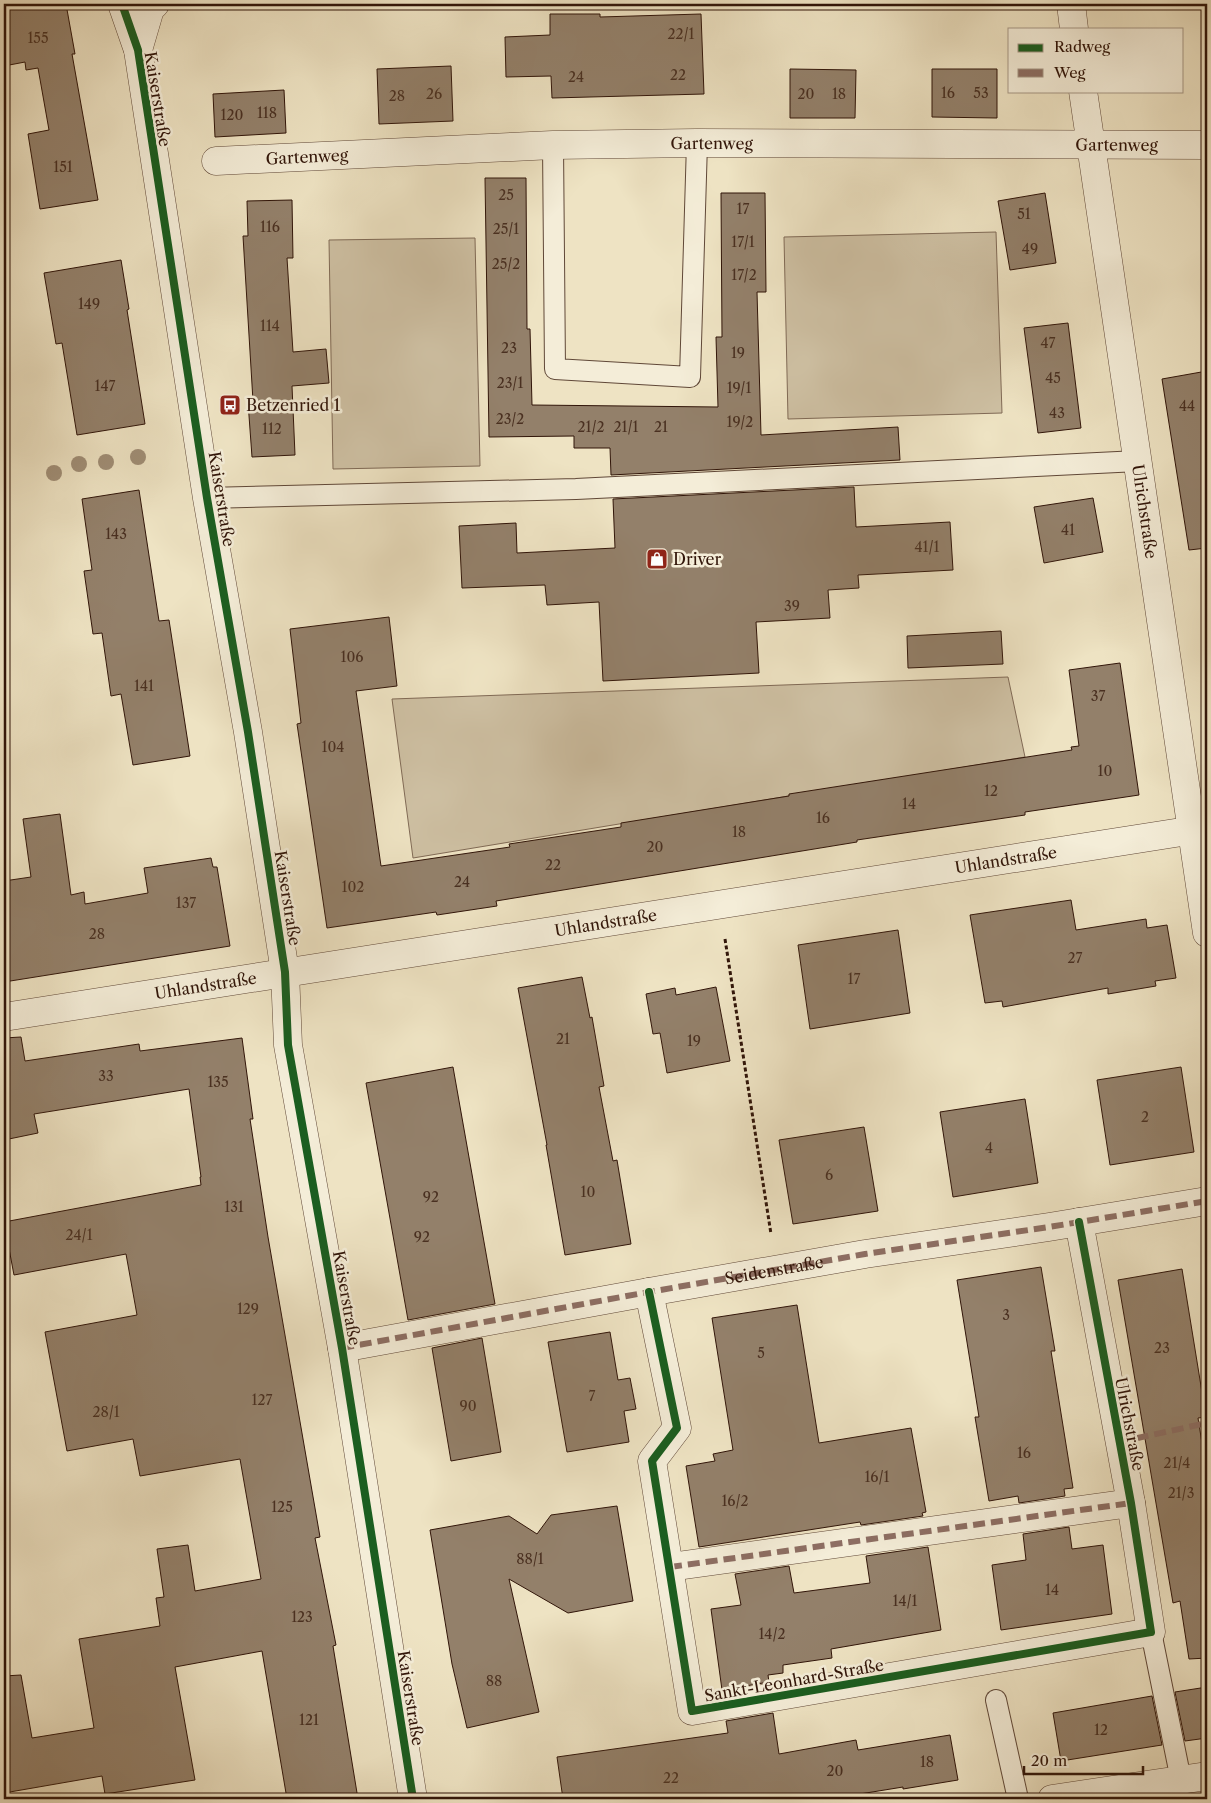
<svg xmlns="http://www.w3.org/2000/svg" width="1211" height="1803" viewBox="0 0 1211 1803" font-family="'Libre Caslon Text',serif">
<style>
.green{fill:#cec0a3;stroke:#806a56}
.building{fill:#93806a;stroke:#311509}
.lines{fill:none;stroke-linecap:round;stroke-linejoin:round}
.service-casing{stroke:#604838;stroke-width:22}
.minor-casing{stroke:#604838;stroke-width:29}
.path{stroke:#311509;stroke-width:3;stroke-dasharray:4 2.5;stroke-linecap:butt}
.service{stroke:#f4edd8;stroke-width:20}
.minor{stroke:#f4edd8;stroke-width:28}
.quiet{stroke:#8d6e63;stroke-width:6;stroke-dasharray:12 6;stroke-linecap:butt}
.cycleway-casing{stroke:#f4edd8;stroke-width:11}
.cycleway{stroke:#1b5e20;stroke-width:8}
.tree{fill:#a08e76}
.labels{text-anchor:middle;stroke-width:5;stroke-linejoin:round;paint-order:stroke}
.number-label{font-size:14px;fill:#4a3021}
.street-label{font-size:16px;fill:#311509;stroke:#f4edd8}
.poi-label{font-size:16px;fill:#311509;stroke:#f4edd8;text-anchor:start}
</style>
<rect width="100%" height="100%" fill="#eee3c3"/>
<filter id="stains"><feTurbulence type="fractalNoise" baseFrequency=".004" numOctaves="4"/><feColorMatrix values="0 0 0 0 .2 0 0 0 0 .09 0 0 0 0 .02 0 0 0 .5 -.17"/></filter>
<radialGradient id="worn" r=".72"><stop offset=".6" stop-color="#630" stop-opacity="0"/><stop offset="1" stop-color="#630" stop-opacity=".3"/></radialGradient>
<g class="green">
<path d="M 996,232 L 1002,413 L 788,419 L 784,237 Z"/>
<path d="M 475,238 L 480,466 L 333,469 L 329,240 Z"/>
<path d="M 1008,677 L 1025,757 L 413,858 L 392,699 Z"/>
</g>
<g class="building">
<path d="M 4,4 L 66,4 L 75,54 L 72,54 L 98,200 L 40,209 L 28,134 L 49,130 L 38,68 L 26,70 L 25,62 L 4,66 Z"/>
<path d="M 550,14 L 600,14 L 600,17 L 701,14 L 704,94 L 552,98 L 551,76 L 506,77 L 505,37 L 550,35 Z"/>
<path d="M 451,66 L 453,121 L 379,124 L 377,69 Z"/>
<path d="M 790,69 L 856,70 L 855,118 L 790,118 Z"/>
<path d="M 932,69 L 997,69 L 997,118 L 932,117 Z"/>
<path d="M 284,90 L 286,133 L 215,137 L 213,94 Z"/>
<path d="M 485,178 L 526,178 L 527,329 L 530,329 L 532,405 L 718,407 L 716,337 L 722,337 L 721,193 L 765,193 L 766,292 L 757,292 L 761,435 L 898,427 L 900,460 L 611,475 L 610,448 L 574,448 L 574,436 L 489,437 Z"/>
<path d="M 1045,193 L 1056,263 L 1010,270 L 998,201 Z"/>
<path d="M 292,200 L 293,258 L 287,258 L 293,352 L 326,349 L 329,383 L 292,386 L 295,455 L 252,457 L 248,402 L 253,401 L 243,236 L 248,236 L 247,201 Z"/>
<path d="M 121,260 L 129,309 L 127,310 L 145,424 L 77,435 L 62,343 L 56,344 L 44,273 Z"/>
<path d="M 1068,323 L 1081,428 L 1038,433 L 1024,328 Z"/>
<path d="M 1207,371 L 1207,548 L 1189,550 L 1162,379 Z"/>
<path d="M 854,487 L 856,527 L 950,522 L 953,570 L 858,575 L 859,588 L 828,590 L 830,618 L 756,622 L 759,673 L 603,681 L 599,602 L 547,605 L 545,585 L 462,588 L 459,526 L 516,523 L 517,553 L 615,548 L 613,499 Z"/>
<path d="M 139,490 L 159,621 L 169,620 L 190,756 L 133,765 L 121,694 L 111,696 L 102,633 L 93,634 L 84,571 L 92,570 L 82,499 Z"/>
<path d="M 1093,498 L 1103,552 L 1044,563 L 1034,507 Z"/>
<path d="M 389,617 L 397,686 L 356,691 L 381,866 L 510,847 L 509,844 L 621,827 L 621,823 L 789,796 L 789,794 L 1072,750 L 1071,747 L 1079,746 L 1069,670 L 1120,663 L 1139,795 L 1025,812 L 1025,815 L 857,840 L 857,842 L 496,901 L 497,906 L 437,915 L 436,912 L 327,928 L 297,724 L 301,723 L 290,629 Z"/>
<path d="M 1001,631 L 1003,664 L 908,668 L 907,636 Z"/>
<path d="M 60,814 L 71,895 L 84,892 L 85,904 L 148,893 L 144,868 L 211,858 L 213,867 L 217,867 L 230,946 L 4,982 L 4,881 L 31,877 L 23,819 Z"/>
<path d="M 1071,900 L 1076,930 L 1146,919 L 1147,928 L 1167,925 L 1176,978 L 1155,981 L 1156,986 L 1108,994 L 1108,988 L 1003,1007 L 1002,1001 L 985,1003 L 970,915 Z"/>
<path d="M 898,930 L 910,1013 L 810,1029 L 798,945 Z"/>
<path d="M 582,977 L 590,1018 L 592,1017 L 604,1086 L 599,1087 L 613,1161 L 617,1160 L 631,1244 L 565,1255 L 546,1145 L 547,1145 L 518,988 Z"/>
<path d="M 716,987 L 730,1061 L 667,1073 L 660,1033 L 653,1034 L 646,994 L 675,988 L 676,995 Z"/>
<path d="M 21,1037 L 25,1061 L 139,1044 L 140,1051 L 242,1038 L 253,1119 L 250,1119 L 268,1237 L 320,1537 L 315,1538 L 336,1645 L 333,1646 L 358,1799 L 287,1799 L 262,1651 L 175,1667 L 195,1780 L 105,1794 L 102,1776 L 4,1793 L 4,1676 L 21,1675 L 32,1738 L 94,1728 L 79,1639 L 160,1626 L 156,1598 L 164,1597 L 157,1549 L 188,1545 L 195,1591 L 261,1579 L 240,1459 L 140,1476 L 133,1439 L 67,1451 L 45,1332 L 137,1315 L 126,1254 L 14,1275 L 4,1222 L 201,1185 L 200,1177 L 201,1177 L 189,1089 L 34,1114 L 38,1133 L 4,1140 L 4,1038 Z"/>
<path d="M 453,1067 L 495,1304 L 408,1320 L 366,1083 Z"/>
<path d="M 1181,1067 L 1194,1152 L 1110,1165 L 1097,1080 Z"/>
<path d="M 1025,1099 L 1038,1183 L 953,1197 L 940,1112 Z"/>
<path d="M 864,1127 L 878,1211 L 793,1224 L 779,1140 Z"/>
<path d="M 1041,1267 L 1055,1351 L 1051,1351 L 1073,1488 L 1064,1489 L 1065,1496 L 1019,1503 L 1018,1496 L 989,1501 L 975,1417 L 979,1417 L 957,1280 Z"/>
<path d="M 1182,1269 L 1206,1417 L 1198,1418 L 1207,1475 L 1207,1658 L 1189,1659 L 1180,1601 L 1173,1603 L 1118,1280 Z"/>
<path d="M 797,1305 L 819,1443 L 911,1428 L 926,1512 L 922,1513 L 923,1516 L 861,1525 L 860,1522 L 699,1547 L 686,1466 L 715,1461 L 713,1454 L 733,1450 L 712,1318 Z"/>
<path d="M 610,1332 L 618,1380 L 630,1378 L 636,1409 L 624,1411 L 629,1442 L 567,1452 L 548,1342 Z"/>
<path d="M 482,1338 L 501,1452 L 451,1461 L 432,1348 Z"/>
<path d="M 617,1506 L 633,1601 L 568,1613 L 509,1579 L 539,1712 L 467,1728 L 452,1664 L 430,1530 L 509,1516 L 537,1534 L 551,1515 Z"/>
<path d="M 1069,1527 L 1072,1549 L 1103,1545 L 1112,1614 L 1001,1630 L 992,1565 L 1026,1560 L 1023,1534 Z"/>
<path d="M 928,1547 L 941,1630 L 831,1649 L 832,1658 L 783,1665 L 783,1673 L 768,1675 L 769,1682 L 722,1690 L 711,1609 L 741,1605 L 735,1574 L 789,1566 L 794,1593 L 870,1583 L 866,1556 Z"/>
<path d="M 1207,1687 L 1207,1738 L 1185,1741 L 1175,1692 Z"/>
<path d="M 1152,1696 L 1162,1745 L 1061,1761 L 1053,1713 Z"/>
<path d="M 773,1713 L 779,1754 L 856,1740 L 858,1750 L 950,1735 L 958,1780 L 903,1789 L 903,1787 L 829,1799 L 563,1799 L 557,1757 L 728,1733 L 726,1721 Z"/>
</g>
<g class="lines">
<g class="service-casing">
<g id="service">
<path d="M 553,145 L 555,369 L 690,377 L 697,143"/>
<path d="M 207,498 L 576,489 L 1138,461"/>
<path d="M 1151,1632 L 1181,1780"/>
<path d="M 996,1700 L 1018,1799"/>
</g>
</g>
<g class="minor-casing">
<g id="minor">
<path d="M 122,4 L 138,50 L 207,498 L 248,732 L 285,972 L 288,1045 L 342,1348 L 413,1799"/>
<path d="M 1071,4 L 1074,29"/>
<path d="M 138,50 L 150,9 L 155,4"/>
<path id="s1" d="M 1083,91 L 1207,933"/>
<path id="s2" d="M 216,161 L 553,145 L 697,143 L 1207,145"/>
<path id="s3" d="M 4,1017 L 1207,828"/>
<path d="M 649,1292 L 677,1428 L 652,1461 L 692,1711 L 1151,1632 L 1131,1503 L 1079,1222"/>
<path id="s4" d="M 342,1348 L 649,1292 L 865,1254 L 1049,1227 L 1207,1201"/>
<path d="M 670,1567 L 1131,1503"/>
<path d="M 1052,1799 L 1207,1776"/>
</g>
</g>
<path class="path" d="M 725,939 L 771,1234"/>
<use href="#service" class="service"/>
<use href="#minor" class="minor"/>
<g class="quiet">
<path d="M 342,1348 L 649,1292 L 865,1254 L 1049,1227 L 1207,1201"/>
<path d="M 1119,1442 L 1207,1423"/>
<path d="M 670,1567 L 1131,1503"/>
</g>
<g class="cycleway-casing">
<g id="cycleway">
<path d="M 122,4 L 138,50 L 207,498 L 248,732 L 285,972 L 288,1045 L 342,1348 L 413,1799"/>
<path d="M 649,1292 L 677,1428 L 652,1461 L 692,1711 L 1151,1632 L 1131,1503 L 1079,1222"/>
</g>
</g>
<use href="#cycleway" class="cycleway"/>
</g>
<g class="tree">
<circle cx="138" cy="457" r="8"/>
<circle cx="106" cy="462" r="8"/>
<circle cx="79" cy="464" r="8"/>
<circle cx="54" cy="473" r="8"/>
</g>
<defs>
<g id="bus-square" transform="scale(1.125)"><rect x="-9" y="-9" width="18" height="18" rx="4" fill="#8f2418" stroke="#f4edd8"/><path d="M-5-6H5V4H4V6H2V4H-2V6H-4V4H-5ZM-3.5-4V0h7V-4ZM-3.5 1.2v1.5H-2V1.2ZM2 1.2v1.5H3.5V1.2Z" fill="#fff"/></g>
<g id="shop-square" transform="scale(1.125)"><rect x="-9" y="-9" width="18" height="18" rx="4" fill="#8f2418" stroke="#f4edd8"/><path d="M-5-2.5h2.3a2.7 3.5 0 0 1 5.4 0H5L5.5 6h-11ZM-1.5-2.5h3a1.5 2.3 0 0 0-3 0Z" fill="#fff"/></g>
</defs>
<g fill-rule="evenodd">
<use href="#bus-square" x="230" y="405"/>
<use href="#shop-square" x="657" y="559"/>
</g>
<g class="labels">
<g class="number-label">
<text x="681" y="39">22/1</text>
<text x="38" y="43">155</text>
<text x="678" y="80">22</text>
<text x="576" y="82">24</text>
<text x="948" y="98">16</text>
<text x="981" y="98">53</text>
<text x="434" y="99">26</text>
<text x="806" y="99">20</text>
<text x="839" y="99">18</text>
<text x="397" y="101">28</text>
<text x="267" y="118">118</text>
<text x="232" y="120">120</text>
<text x="63" y="172">151</text>
<text x="506" y="200">25</text>
<text x="743" y="214">17</text>
<text x="1024" y="219">51</text>
<text x="270" y="232">116</text>
<text x="506" y="234">25/1</text>
<text x="743" y="247">17/1</text>
<text x="1030" y="254">49</text>
<text x="506" y="269">25/2</text>
<text x="744" y="280">17/2</text>
<text x="89" y="309">149</text>
<text x="270" y="331">114</text>
<text x="1048" y="348">47</text>
<text x="509" y="353">23</text>
<text x="738" y="358">19</text>
<text x="1053" y="383">45</text>
<text x="510" y="388">23/1</text>
<text x="105" y="391">147</text>
<text x="739" y="393">19/1</text>
<text x="1187" y="411">44</text>
<text x="1057" y="418">43</text>
<text x="510" y="424">23/2</text>
<text x="740" y="427">19/2</text>
<text x="591" y="432">21/2</text>
<text x="626" y="432">21/1</text>
<text x="661" y="432">21</text>
<text x="272" y="434">112</text>
<text x="1068" y="535">41</text>
<text x="116" y="539">143</text>
<text x="927" y="552">41/1</text>
<text x="792" y="611">39</text>
<text x="352" y="662">106</text>
<text x="144" y="691">141</text>
<text x="1098" y="701">37</text>
<text x="333" y="752">104</text>
<text x="1105" y="776">10</text>
<text x="991" y="796">12</text>
<text x="909" y="809">14</text>
<text x="823" y="823">16</text>
<text x="739" y="837">18</text>
<text x="655" y="852">20</text>
<text x="553" y="870">22</text>
<text x="462" y="887">24</text>
<text x="353" y="892">102</text>
<text x="186" y="908">137</text>
<text x="97" y="939">28</text>
<text x="1075" y="963">27</text>
<text x="854" y="984">17</text>
<text x="563" y="1044">21</text>
<text x="694" y="1046">19</text>
<text x="106" y="1081">33</text>
<text x="218" y="1087">135</text>
<text x="1145" y="1122">2</text>
<text x="989" y="1153">4</text>
<text x="829" y="1180">6</text>
<text x="588" y="1197">10</text>
<text x="431" y="1202">92</text>
<text x="234" y="1212">131</text>
<text x="79" y="1240">24/1</text>
<text x="422" y="1242">92</text>
<text x="248" y="1314">129</text>
<text x="1006" y="1320">3</text>
<text x="1162" y="1353">23</text>
<text x="761" y="1358">5</text>
<text x="592" y="1401">7</text>
<text x="262" y="1405">127</text>
<text x="468" y="1411">90</text>
<text x="106" y="1417">28/1</text>
<text x="1024" y="1458">16</text>
<text x="1177" y="1468">21/4</text>
<text x="877" y="1482">16/1</text>
<text x="1181" y="1498">21/3</text>
<text x="735" y="1506">16/2</text>
<text x="282" y="1512">125</text>
<text x="530" y="1564">88/1</text>
<text x="1052" y="1595">14</text>
<text x="905" y="1606">14/1</text>
<text x="302" y="1622">123</text>
<text x="772" y="1639">14/2</text>
<text x="494" y="1686">88</text>
<text x="309" y="1725">121</text>
<text x="1101" y="1735">12</text>
<text x="927" y="1767">18</text>
<text x="835" y="1776">20</text>
<text x="671" y="1783">22</text>
</g>
<g class="street-label">
<text transform="translate(158 99) rotate(81)" y="6">Kaiserstraße</text>
<text dy="6" stroke="none"><textPath href="#s2" startOffset="496">Gartenweg</textPath></text>
<text dy="6" stroke="none"><textPath href="#s2" startOffset="901">Gartenweg</textPath></text>
<text dy="6" stroke="none"><textPath href="#s2" startOffset="91">Gartenweg</textPath></text>
<text transform="translate(222 499) rotate(81)" y="6">Kaiserstraße</text>
<text dy="6" stroke="none"><textPath href="#s1" startOffset="425">Ulrichstraße</textPath></text>
<text dy="6" stroke="none"><textPath href="#s3" startOffset="1014">Uhlandstraße</textPath></text>
<text transform="translate(288 898) rotate(81)" y="6">Kaiserstraße</text>
<text dy="6" stroke="none"><textPath href="#s3" startOffset="609">Uhlandstraße</textPath></text>
<text dy="6" stroke="none"><textPath href="#s3" startOffset="204">Uhlandstraße</textPath></text>
<text dy="6" stroke="none"><textPath href="#s4" startOffset="439">Seidenstraße</textPath></text>
<text transform="translate(347 1298) rotate(80)" y="6">Kaiserstraße</text>
<text transform="translate(1130 1424) rotate(79)" y="6">Ulrichstraße</text>
<text transform="translate(794 1680) rotate(-10)" y="6">Sankt-Leonhard-Straße</text>
<text transform="translate(411 1698) rotate(81)" y="6">Kaiserstraße</text>
</g>
<g class="poi-label">
<text x="246" y="411">Betzenried 1</text>
<text x="673" y="565">Driver</text>
</g>
</g>
<rect width="1211" height="1803" fill="none" stroke="#eee3c3" stroke-width="20"/>
<rect x="5" y="5" width="1201" height="1793" fill="none" stroke="#311509" stroke-width="2.5"/>
<rect x="10" y="10" width="1191" height="1783" fill="none" stroke="#311509"/>
<rect x="1008" y="28" width="175" height="65" fill="#f4edd8" stroke="#a69785"/>
<rect x="1018" y="44" width="25" height="8" fill="#1b5e20" stroke="#a69785"/>
<text x="1054" y="52" font-size="15" fill="#311509">Radweg</text>
<rect x="1018" y="69" width="25" height="8" fill="#8d6e63" stroke="#a69785"/>
<text x="1054" y="78" font-size="15" fill="#311509">Weg</text>
<path d="M1024 1766v8h119v-8" fill="none" stroke="#311509" stroke-width="2.5"/>
<text x="1031" y="1766" font-size="15" fill="#311509" stroke="#f4edd8" stroke-width="4" paint-order="stroke">20 m</text>
<rect width="100%" height="100%" filter="url(#stains)"/>
<rect width="100%" height="100%" fill="url(#worn)"/>
</svg>
